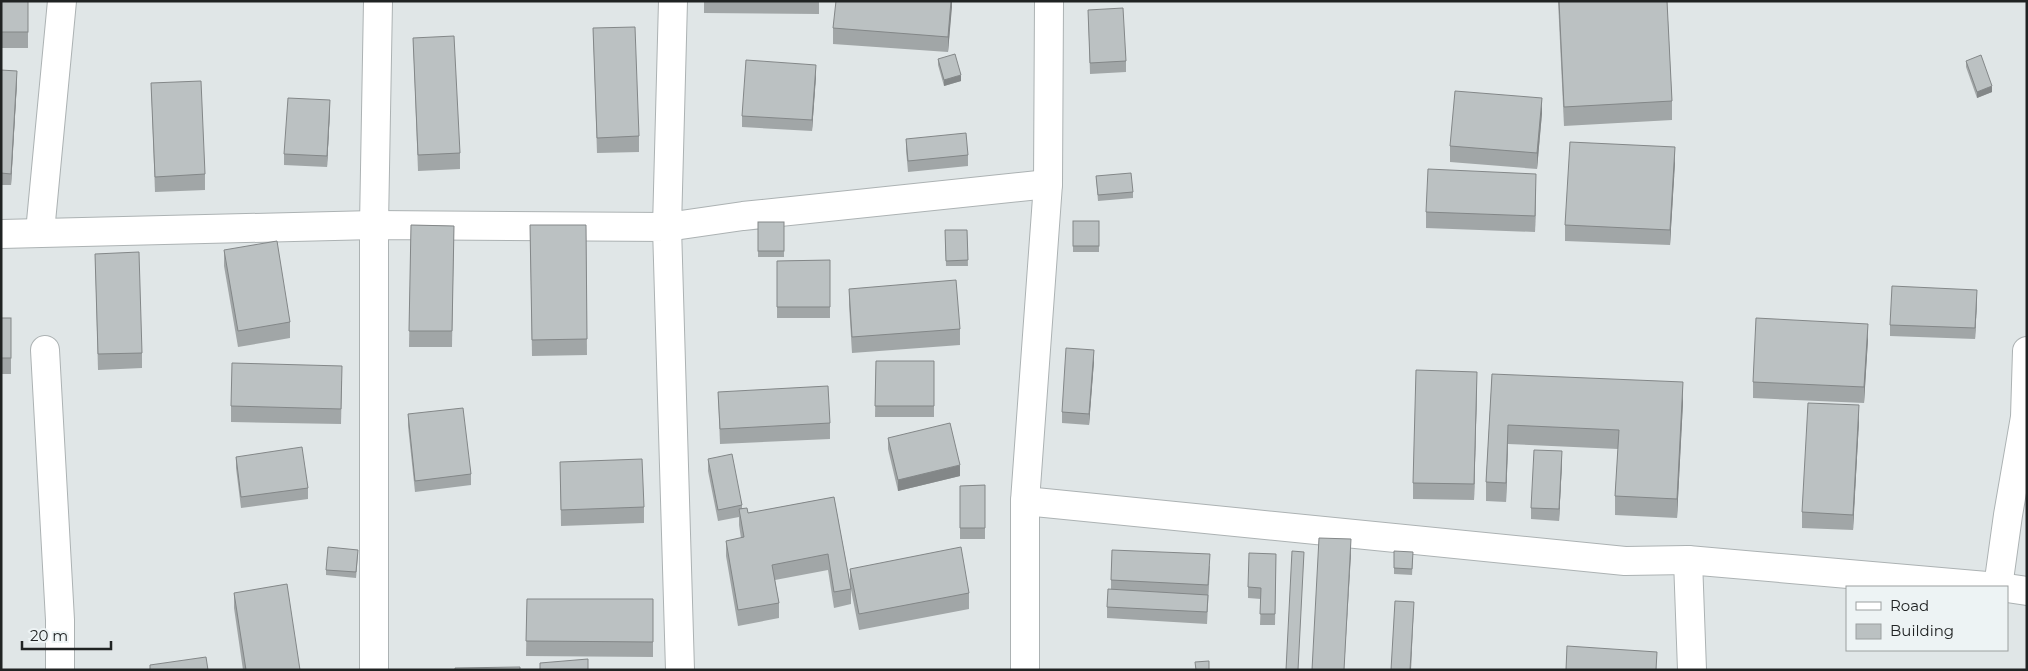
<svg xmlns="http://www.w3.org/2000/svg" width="2028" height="671" viewBox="0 0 2028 671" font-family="Montserrat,sans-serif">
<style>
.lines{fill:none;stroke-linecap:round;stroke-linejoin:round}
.minor-casing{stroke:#acb2b3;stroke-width:30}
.minor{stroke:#fff;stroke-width:28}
.wall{fill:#a1a6a7}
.shaded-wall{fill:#838788}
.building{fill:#bbc1c2;stroke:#838788}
</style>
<rect width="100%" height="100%" fill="#e0e6e7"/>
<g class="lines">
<g class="minor-casing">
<g id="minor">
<path d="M 673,1 L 667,227 L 743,216 L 1048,184"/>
<path d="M 40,232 L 62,1"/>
<path d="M 1,234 L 374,225 L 667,227 L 680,670"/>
<path d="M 45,350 L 60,620 L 60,670"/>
<path d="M 1025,501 L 1625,561 L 1688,560 L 1998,587"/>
<path d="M 1688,560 L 1692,670"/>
<path d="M 1998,587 L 2008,515 L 2025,417 L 2027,351"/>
<path d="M 2007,588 L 2027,591"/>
<path d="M 374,670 L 374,225 L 378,1"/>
<path d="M 1025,670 L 1025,501 L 1048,184 L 1049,1"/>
</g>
</g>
<use href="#minor" class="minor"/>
</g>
<g class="wall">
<rect x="1" y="1" width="27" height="47"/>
<path d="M 704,1 L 819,1 L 819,14 L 704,13 Z"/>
<path d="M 952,1 L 948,52 L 833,44 L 833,28 Z"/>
<path d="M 1558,1 L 1667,1 L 1672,101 L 1672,120 L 1564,126 Z"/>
<path d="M 1088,10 L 1126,61 L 1126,72 L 1090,74 Z"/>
<path d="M 593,28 L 639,136 L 639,152 L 597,153 Z"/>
<path d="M 413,38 L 460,153 L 460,169 L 418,171 Z"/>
<path d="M 938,59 L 961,81 L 944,86 L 938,65 Z"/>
<path d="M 1966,61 L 1992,92 L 1977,98 L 1966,67 Z"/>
<path d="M 1,70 L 17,82 L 11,185 L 1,185 Z"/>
<path d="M 816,76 L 812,131 L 742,127 L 742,116 Z"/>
<path d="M 151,83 L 205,174 L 205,190 L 155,192 Z"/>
<path d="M 330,111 L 327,167 L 284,165 L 284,154 Z"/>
<path d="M 1542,113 L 1537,169 L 1450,162 L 1450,146 Z"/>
<path d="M 906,139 L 968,155 L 968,166 L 908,172 L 906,150 Z"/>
<path d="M 1675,162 L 1670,245 L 1565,241 L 1565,225 Z"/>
<path d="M 1096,176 L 1133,192 L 1133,198 L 1098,201 Z"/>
<path d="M 1536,189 L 1535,232 L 1426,228 L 1426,212 Z"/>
<rect x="1073" y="221" width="26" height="31"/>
<rect x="758" y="222" width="26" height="35"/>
<path d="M 411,225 L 454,226 L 452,347 L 409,347 Z"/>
<path d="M 530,225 L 586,225 L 587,355 L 532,356 Z"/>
<path d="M 945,230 L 967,230 L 968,266 L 946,266 Z"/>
<path d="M 224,250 L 290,322 L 290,338 L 238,347 L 224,266 Z"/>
<path d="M 95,254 L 142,353 L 142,368 L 98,370 Z"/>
<path d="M 830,260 L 830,318 L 777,318 L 777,261 Z"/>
<path d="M 849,289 L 960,329 L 960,345 L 852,353 L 849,305 Z"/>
<path d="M 1977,301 L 1975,339 L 1890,336 L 1890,325 Z"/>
<rect x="1" y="318" width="10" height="56"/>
<path d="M 1868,339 L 1864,403 L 1753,398 L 1753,382 Z"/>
<path d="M 876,361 L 934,361 L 934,417 L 875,417 Z"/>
<path d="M 1094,361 L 1089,425 L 1062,423 L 1062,412 Z"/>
<path d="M 1492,374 L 1683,402 L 1677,518 L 1615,515 L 1615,496 L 1618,449 L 1508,444 L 1506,502 L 1486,501 L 1486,482 Z"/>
<path d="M 342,381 L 341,424 L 231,422 L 231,406 Z"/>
<path d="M 1477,387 L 1474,500 L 1413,499 L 1413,483 Z"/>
<path d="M 718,392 L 830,423 L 830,439 L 720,444 Z"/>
<path d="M 408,414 L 471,474 L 471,485 L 415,492 L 408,426 Z"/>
<path d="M 1859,421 L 1853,530 L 1802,528 L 1802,512 Z"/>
<path d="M 888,438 L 960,476 L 898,491 L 888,449 Z"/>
<path d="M 236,457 L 308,488 L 308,499 L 241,508 L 236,468 Z"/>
<path d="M 708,459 L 742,505 L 742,508 L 748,513 L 834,497 L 850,583 L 850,569 L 969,593 L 969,609 L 859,630 L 851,590 L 851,604 L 834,608 L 828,570 L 775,580 L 779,603 L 779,618 L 738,626 L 726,556 L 726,541 L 741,538 L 739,525 L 739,517 L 718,521 L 708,471 Z"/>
<path d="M 560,462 L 644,507 L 644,523 L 561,526 Z"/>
<path d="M 1562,463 L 1559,521 L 1531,519 L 1531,508 Z"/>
<path d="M 985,485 L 985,539 L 960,539 L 960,486 Z"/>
<path d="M 1394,551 L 1413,558 L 1412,575 L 1394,574 Z"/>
<path d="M 1276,554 L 1275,625 L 1260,625 L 1261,599 L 1248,598 L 1248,587 Z"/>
<path d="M 358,555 L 356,578 L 326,575 L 326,570 Z"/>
<path d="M 1210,566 L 1207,624 L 1107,618 L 1107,607 L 1111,590 L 1111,580 Z"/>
<path d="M 234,593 L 300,670 L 243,670 L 234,608 Z"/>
<path d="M 527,599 L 653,599 L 653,657 L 526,656 Z"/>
</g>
<g class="shaded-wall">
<path d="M 951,1 L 952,1 L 952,7 L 948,52 L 948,37 Z"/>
<path d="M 816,65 L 816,76 L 812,131 L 812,120 Z"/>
<path d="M 17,71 L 17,82 L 11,185 L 11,174 Z"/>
<path d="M 961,75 L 961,81 L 944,86 L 944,80 Z"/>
<path d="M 1992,86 L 1992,92 L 1977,98 L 1977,92 Z"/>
<path d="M 1542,98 L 1542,113 L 1537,169 L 1537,153 Z"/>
<path d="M 330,100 L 330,111 L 327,167 L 327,156 Z"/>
<path d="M 1675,147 L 1675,162 L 1670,245 L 1670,230 Z"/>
<path d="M 1536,174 L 1536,189 L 1535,232 L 1535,216 Z"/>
<path d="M 1977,290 L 1977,301 L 1975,339 L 1975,328 Z"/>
<path d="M 1868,324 L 1868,339 L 1864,403 L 1864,387 Z"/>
<path d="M 1094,350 L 1094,361 L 1089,425 L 1089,414 Z"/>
<path d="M 1477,372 L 1477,387 L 1474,500 L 1474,484 Z"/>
<path d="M 1683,382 L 1683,402 L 1677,518 L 1677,499 Z"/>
<path d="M 1859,405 L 1859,421 L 1853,530 L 1853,515 Z"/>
<path d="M 1508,425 L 1508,444 L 1506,502 L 1506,483 Z"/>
<path d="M 1562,451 L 1562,463 L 1559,521 L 1559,509 Z"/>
<path d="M 960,465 L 960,476 L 898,491 L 898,480 Z"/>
<path d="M 1351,539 L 1351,555 L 1344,670 Z"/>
<path d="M 1414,602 L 1411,670 L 1410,670 Z"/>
</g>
<g class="building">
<rect x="1" y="1" width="27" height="31"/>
<path d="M 836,1 L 951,1 L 948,37 L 833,28 Z"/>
<path d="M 1559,1 L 1667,1 L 1672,101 L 1564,107 Z"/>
<path d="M 1123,8 L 1126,61 L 1090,63 L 1088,10 Z"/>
<path d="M 635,27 L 639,136 L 597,138 L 593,28 Z"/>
<path d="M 454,36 L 460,153 L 418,155 L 413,38 Z"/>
<path d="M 955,54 L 961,75 L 944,80 L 938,59 Z"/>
<path d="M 1981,55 L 1992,86 L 1977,92 L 1966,61 Z"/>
<path d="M 746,60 L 816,65 L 812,120 L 742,116 Z"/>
<path d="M 1,70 L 17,71 L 11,174 L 1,173 Z"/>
<path d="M 201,81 L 205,174 L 155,177 L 151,83 Z"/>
<path d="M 1455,91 L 1542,98 L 1537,153 L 1450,146 Z"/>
<path d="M 288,98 L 330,100 L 327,156 L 284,154 Z"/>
<path d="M 966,133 L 968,155 L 908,161 L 906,139 Z"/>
<path d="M 1570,142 L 1675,147 L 1670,230 L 1565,225 Z"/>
<path d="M 1428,169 L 1536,174 L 1535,216 L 1426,212 Z"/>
<path d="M 1131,173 L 1133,192 L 1098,195 L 1096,176 Z"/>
<rect x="1073" y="221" width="26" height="25"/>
<rect x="758" y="222" width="26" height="29"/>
<path d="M 411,225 L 454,226 L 452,331 L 409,331 Z"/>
<path d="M 530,225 L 586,225 L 587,339 L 532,340 Z"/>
<path d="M 945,230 L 967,230 L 968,260 L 946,261 Z"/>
<path d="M 277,241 L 290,322 L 238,331 L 224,250 Z"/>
<path d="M 139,252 L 142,353 L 98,354 L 95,254 Z"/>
<path d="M 830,260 L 830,307 L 777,307 L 777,261 Z"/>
<path d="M 956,280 L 960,329 L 852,337 L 849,289 Z"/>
<path d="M 1892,286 L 1977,290 L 1975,328 L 1890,325 Z"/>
<rect x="1" y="318" width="10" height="40"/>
<path d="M 1756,318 L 1868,324 L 1864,387 L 1753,382 Z"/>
<path d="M 1066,348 L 1094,350 L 1089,414 L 1062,412 Z"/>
<path d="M 876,361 L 934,361 L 934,406 L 875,406 Z"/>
<path d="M 232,363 L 342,366 L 341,409 L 231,406 Z"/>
<path d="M 1416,370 L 1477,372 L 1474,484 L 1413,483 Z"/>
<path d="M 1492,374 L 1683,382 L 1677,499 L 1615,496 L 1619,430 L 1508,425 L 1506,483 L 1486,482 Z"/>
<path d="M 828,386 L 830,423 L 720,429 L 718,392 Z"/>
<path d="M 1808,403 L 1859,405 L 1853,515 L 1802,512 Z"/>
<path d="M 463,408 L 471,474 L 415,481 L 408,414 Z"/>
<path d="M 950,423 L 960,465 L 898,480 L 888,438 Z"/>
<path d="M 302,447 L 308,488 L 241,497 L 236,457 Z"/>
<path d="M 1534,450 L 1562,451 L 1559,509 L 1531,508 Z"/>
<path d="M 732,454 L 742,505 L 718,510 L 708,459 Z"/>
<path d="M 642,459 L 644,507 L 561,510 L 560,462 Z"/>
<path d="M 985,485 L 985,528 L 960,528 L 960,486 Z"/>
<path d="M 834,497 L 851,589 L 834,592 L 828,554 L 772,565 L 779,603 L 738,610 L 726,541 L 744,537 L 739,509 L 747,508 L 748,513 Z"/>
<path d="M 1319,538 L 1351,539 L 1344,670 L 1312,670 Z"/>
<path d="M 328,547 L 358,550 L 356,572 L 326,570 Z"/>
<path d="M 961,547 L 969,593 L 859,614 L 850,569 Z"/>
<path d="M 1112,550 L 1210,554 L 1208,585 L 1111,580 Z"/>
<path d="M 1292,551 L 1304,552 L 1298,670 L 1286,670 Z"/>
<path d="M 1394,551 L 1413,552 L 1412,569 L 1394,568 Z"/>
<path d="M 1249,553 L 1276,554 L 1275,614 L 1260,614 L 1261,588 L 1248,587 Z"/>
<path d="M 287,584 L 300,670 L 246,670 L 234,593 Z"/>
<path d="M 1108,589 L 1208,595 L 1207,612 L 1107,607 Z"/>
<path d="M 527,599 L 653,599 L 653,642 L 526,641 Z"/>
<path d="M 1395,601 L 1414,602 L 1410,670 L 1391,670 Z"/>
<path d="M 1567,646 L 1657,652 L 1656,670 L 1566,670 Z"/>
<path d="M 206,657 L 208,670 L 150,670 L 150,665 Z"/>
<path d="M 588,659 L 588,670 L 540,670 L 540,663 Z"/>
<path d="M 1209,661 L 1209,670 L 1196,670 L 1195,662 Z"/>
<path d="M 520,667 L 520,670 L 455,670 L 455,668 Z"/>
</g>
<rect width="2028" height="671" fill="none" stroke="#202323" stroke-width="5"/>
<rect x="1846" y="586" width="162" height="65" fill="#edf3f4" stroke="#9ba0a0"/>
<rect x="1856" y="602" width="25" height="8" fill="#ffffff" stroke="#9ba0a0"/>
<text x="1890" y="611" font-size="15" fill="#202323">Road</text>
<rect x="1856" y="624" width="25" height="15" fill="#bbc1c2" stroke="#9ba0a0"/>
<text x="1890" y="636" font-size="15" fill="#202323">Building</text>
<path d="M22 641v8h89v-8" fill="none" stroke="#202323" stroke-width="2.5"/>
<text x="30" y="641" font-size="15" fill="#202323" stroke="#edf3f4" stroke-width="4" paint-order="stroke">20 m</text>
</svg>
